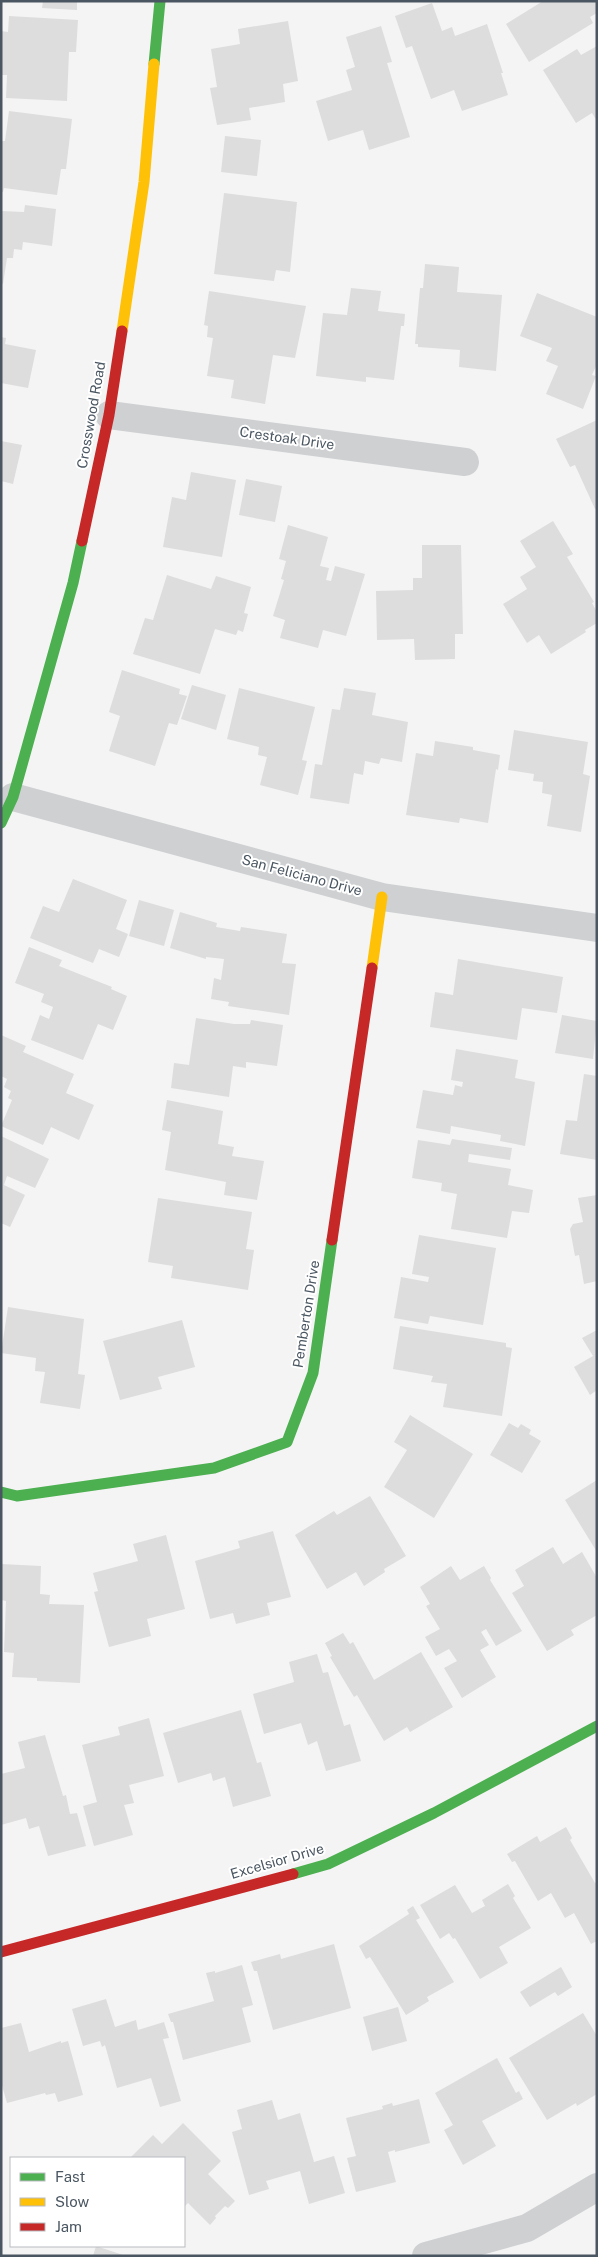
<svg xmlns="http://www.w3.org/2000/svg" width="598" height="2257" viewBox="0 0 598 2257" font-family="'Public Sans',sans-serif">
<style>
.building{fill:#ddddde}
.lines{fill:none;stroke-linecap:round;stroke-linejoin:round}
.street{stroke:#ced0d2;stroke-width:28}
.fast{stroke:#4caf50;stroke-width:11}
.slow{stroke:#ffc107;stroke-width:11}
.jam{stroke:#c62828;stroke-width:11}
.labels{text-anchor:middle;stroke-width:4;stroke-linejoin:round;paint-order:stroke}
.street-label{font-size:14px;fill:#4a5661;stroke:#fff}
</style>
<rect width="100%" height="100%" fill="#f4f4f4"/>
<g class="building">
<path d="M 43,1 L 77,1 L 77,10 L 42,8 Z"/>
<path d="M 543,1 L 597,1 L 597,13 L 590,17 L 593,23 L 529,62 L 506,24 Z"/>
<path d="M 432,3 L 442,31 L 452,27 L 455,36 L 487,24 L 503,73 L 501,73 L 508,95 L 462,111 L 454,90 L 431,99 L 412,46 L 406,48 L 395,16 Z"/>
<path d="M 9,16 L 78,20 L 76,52 L 69,52 L 67,101 L 6,98 L 7,75 L 1,75 L 1,31 L 8,32 Z"/>
<path d="M 288,21 L 298,81 L 283,84 L 285,102 L 249,108 L 251,120 L 217,125 L 210,88 L 217,87 L 211,49 L 240,44 L 238,29 Z"/>
<path d="M 381,26 L 392,62 L 387,63 L 410,137 L 369,150 L 363,130 L 328,141 L 316,101 L 352,90 L 346,70 L 355,67 L 346,37 Z"/>
<path d="M 597,46 L 597,121 L 592,113 L 576,123 L 543,70 L 577,49 L 581,55 Z"/>
<path d="M 9,111 L 72,119 L 66,169 L 61,169 L 57,195 L 4,188 L 3,192 L 1,192 L 1,141 L 5,141 Z"/>
<path d="M 225,136 L 261,140 L 257,176 L 221,172 Z"/>
<path d="M 224,193 L 297,202 L 290,272 L 276,270 L 274,281 L 214,274 Z"/>
<path d="M 25,205 L 56,209 L 52,246 L 23,242 L 22,250 L 14,249 L 13,258 L 7,258 L 3,284 L 1,283 L 1,211 L 24,212 Z"/>
<path d="M 425,264 L 459,267 L 457,292 L 502,295 L 496,371 L 459,367 L 460,350 L 418,347 L 418,344 L 415,344 L 420,288 L 423,288 Z"/>
<path d="M 351,288 L 381,291 L 378,311 L 405,314 L 404,326 L 401,326 L 394,380 L 366,377 L 366,382 L 316,376 L 323,313 L 347,315 Z"/>
<path d="M 209,291 L 306,306 L 295,358 L 273,355 L 265,404 L 231,398 L 234,380 L 207,376 L 213,338 L 207,337 L 208,326 L 204,325 Z"/>
<path d="M 537,293 L 597,317 L 597,364 L 592,375 L 596,376 L 583,409 L 546,394 L 558,366 L 546,361 L 552,348 L 520,336 Z"/>
<path d="M 1,337 L 6,338 L 5,344 L 36,350 L 28,388 L 1,383 Z"/>
<path d="M 597,420 L 597,508 L 595,509 L 575,465 L 570,467 L 556,439 Z"/>
<path d="M 1,441 L 22,445 L 13,484 L 1,481 Z"/>
<path d="M 191,472 L 236,480 L 222,557 L 163,547 L 172,497 L 186,500 Z"/>
<path d="M 246,479 L 282,486 L 275,522 L 239,515 Z"/>
<path d="M 553,521 L 573,554 L 567,557 L 594,602 L 592,603 L 597,612 L 597,623 L 585,630 L 586,632 L 551,654 L 539,635 L 527,643 L 503,604 L 527,589 L 520,577 L 536,567 L 520,541 Z"/>
<path d="M 288,525 L 328,537 L 320,566 L 329,568 L 326,580 L 331,581 L 335,566 L 365,574 L 346,636 L 323,630 L 318,648 L 280,638 L 285,620 L 273,616 L 284,580 L 281,579 L 286,561 L 279,559 Z"/>
<path d="M 422,545 L 461,545 L 463,634 L 455,634 L 455,659 L 415,660 L 414,639 L 377,640 L 376,591 L 413,590 L 413,578 L 422,578 Z"/>
<path d="M 167,575 L 211,589 L 216,576 L 251,587 L 244,613 L 248,614 L 243,632 L 238,630 L 236,635 L 215,629 L 200,674 L 133,654 L 145,618 L 153,620 Z"/>
<path d="M 122,670 L 180,689 L 179,694 L 187,696 L 177,725 L 169,723 L 155,766 L 109,751 L 120,716 L 109,712 Z"/>
<path d="M 192,685 L 226,695 L 216,730 L 181,719 Z"/>
<path d="M 239,688 L 315,707 L 302,760 L 307,761 L 298,795 L 260,785 L 267,757 L 258,755 L 259,747 L 227,739 Z"/>
<path d="M 344,688 L 376,693 L 372,715 L 408,722 L 402,762 L 381,758 L 379,764 L 365,761 L 363,775 L 354,773 L 349,804 L 310,798 L 315,764 L 322,765 L 332,709 L 340,710 Z"/>
<path d="M 514,730 L 588,742 L 583,774 L 590,776 L 581,832 L 547,826 L 552,795 L 542,793 L 543,782 L 533,781 L 534,774 L 508,770 Z"/>
<path d="M 435,741 L 473,747 L 473,750 L 500,755 L 498,770 L 496,769 L 488,823 L 460,818 L 459,823 L 406,815 L 416,753 L 433,756 Z"/>
<path d="M 73,879 L 127,900 L 116,929 L 128,934 L 119,957 L 99,949 L 93,963 L 30,938 L 43,906 L 59,912 Z"/>
<path d="M 139,900 L 174,910 L 164,946 L 129,936 Z"/>
<path d="M 180,912 L 217,923 L 216,927 L 240,931 L 241,927 L 287,934 L 282,963 L 296,964 L 289,1015 L 228,1006 L 229,1002 L 211,999 L 214,978 L 221,980 L 224,959 L 206,957 L 206,959 L 170,948 Z"/>
<path d="M 29,947 L 62,960 L 59,966 L 112,987 L 111,989 L 127,996 L 113,1030 L 98,1024 L 83,1060 L 31,1040 L 40,1015 L 49,1019 L 53,1007 L 41,1002 L 44,994 L 15,983 Z"/>
<path d="M 458,959 L 563,977 L 557,1013 L 522,1008 L 517,1040 L 430,1027 L 435,992 L 453,995 Z"/>
<path d="M 562,1015 L 597,1021 L 593,1059 L 555,1053 Z"/>
<path d="M 196,1018 L 234,1024 L 250,1024 L 251,1020 L 283,1025 L 277,1066 L 246,1062 L 246,1068 L 233,1066 L 229,1097 L 171,1088 L 174,1063 L 189,1065 Z"/>
<path d="M 1,1035 L 26,1046 L 23,1052 L 74,1074 L 66,1093 L 94,1105 L 79,1140 L 51,1127 L 43,1145 L 1,1126 L 12,1100 L 8,1098 L 11,1091 L 4,1087 L 7,1079 L 1,1076 Z"/>
<path d="M 456,1049 L 518,1060 L 515,1078 L 535,1082 L 525,1146 L 500,1141 L 501,1135 L 451,1126 L 450,1134 L 416,1128 L 423,1090 L 453,1095 L 455,1085 L 462,1087 L 463,1082 L 451,1080 Z"/>
<path d="M 584,1074 L 597,1076 L 597,1160 L 560,1154 L 566,1120 L 577,1121 Z"/>
<path d="M 167,1100 L 223,1111 L 218,1144 L 234,1147 L 232,1156 L 264,1161 L 257,1200 L 224,1195 L 226,1182 L 165,1170 L 171,1132 L 162,1130 Z"/>
<path d="M 1,1136 L 49,1159 L 35,1188 L 7,1176 L 4,1185 L 25,1195 L 10,1227 L 1,1223 Z"/>
<path d="M 452,1139 L 512,1148 L 510,1160 L 469,1154 L 468,1162 L 511,1169 L 508,1185 L 533,1190 L 529,1213 L 512,1211 L 507,1238 L 451,1229 L 457,1194 L 441,1191 L 442,1183 L 412,1178 L 418,1140 L 450,1145 Z"/>
<path d="M 597,1195 L 597,1281 L 584,1284 L 579,1255 L 575,1256 L 570,1229 L 573,1224 L 583,1222 L 578,1198 Z"/>
<path d="M 158,1198 L 252,1212 L 246,1249 L 254,1250 L 248,1290 L 171,1278 L 173,1266 L 148,1262 Z"/>
<path d="M 419,1235 L 496,1248 L 483,1325 L 430,1316 L 428,1324 L 394,1318 L 401,1277 L 428,1282 L 429,1277 L 412,1274 Z"/>
<path d="M 8,1307 L 84,1319 L 78,1374 L 85,1375 L 80,1409 L 40,1403 L 45,1372 L 35,1371 L 36,1358 L 1,1353 Z"/>
<path d="M 182,1320 L 195,1367 L 158,1377 L 162,1389 L 120,1400 L 103,1341 Z"/>
<path d="M 400,1326 L 506,1343 L 506,1347 L 512,1348 L 502,1416 L 443,1407 L 447,1384 L 431,1382 L 433,1376 L 393,1369 Z"/>
<path d="M 597,1330 L 597,1390 L 590,1395 L 574,1367 L 593,1356 L 582,1338 Z"/>
<path d="M 410,1415 L 473,1454 L 434,1518 L 384,1487 L 407,1450 L 394,1442 Z"/>
<path d="M 509,1423 L 518,1428 L 521,1424 L 531,1430 L 529,1434 L 541,1441 L 522,1473 L 490,1455 Z"/>
<path d="M 597,1480 L 597,1552 L 565,1500 Z"/>
<path d="M 370,1496 L 406,1556 L 384,1569 L 385,1572 L 364,1586 L 356,1572 L 327,1589 L 295,1535 L 334,1511 L 337,1515 Z"/>
<path d="M 273,1531 L 291,1597 L 267,1603 L 270,1615 L 236,1624 L 233,1613 L 210,1619 L 195,1561 L 240,1548 L 238,1541 Z"/>
<path d="M 166,1535 L 185,1609 L 147,1619 L 151,1636 L 109,1647 L 94,1592 L 98,1591 L 93,1573 L 138,1561 L 133,1544 Z"/>
<path d="M 553,1547 L 563,1564 L 582,1552 L 597,1578 L 597,1615 L 571,1630 L 574,1635 L 547,1651 L 512,1593 L 524,1586 L 515,1570 Z"/>
<path d="M 1,1564 L 41,1566 L 40,1594 L 50,1595 L 49,1604 L 84,1605 L 80,1683 L 37,1681 L 37,1678 L 12,1677 L 14,1653 L 4,1652 L 6,1601 L 1,1600 Z"/>
<path d="M 451,1566 L 460,1580 L 484,1566 L 491,1578 L 490,1580 L 522,1631 L 496,1646 L 486,1629 L 481,1632 L 489,1645 L 480,1650 L 496,1677 L 462,1698 L 444,1668 L 457,1661 L 449,1649 L 436,1656 L 425,1637 L 440,1629 L 426,1606 L 430,1604 L 420,1587 Z"/>
<path d="M 343,1633 L 350,1644 L 353,1642 L 374,1680 L 421,1652 L 453,1707 L 410,1732 L 407,1727 L 384,1741 L 357,1695 L 354,1697 L 330,1657 L 332,1656 L 325,1643 Z"/>
<path d="M 317,1654 L 323,1673 L 328,1672 L 344,1726 L 350,1724 L 361,1761 L 326,1771 L 317,1741 L 308,1745 L 301,1723 L 264,1734 L 253,1694 L 294,1682 L 289,1662 Z"/>
<path d="M 241,1710 L 257,1763 L 261,1762 L 271,1796 L 233,1807 L 225,1777 L 213,1781 L 211,1773 L 178,1783 L 163,1733 Z"/>
<path d="M 149,1718 L 164,1776 L 129,1785 L 134,1803 L 124,1805 L 133,1835 L 94,1846 L 83,1806 L 97,1802 L 82,1745 L 120,1735 L 118,1727 Z"/>
<path d="M 45,1735 L 63,1796 L 66,1795 L 70,1814 L 77,1813 L 86,1846 L 48,1856 L 39,1826 L 29,1829 L 26,1818 L 1,1825 L 1,1774 L 25,1768 L 18,1742 Z"/>
<path d="M 566,1827 L 572,1838 L 570,1840 L 595,1883 L 597,1882 L 597,1941 L 591,1944 L 574,1913 L 565,1918 L 551,1893 L 538,1901 L 515,1861 L 512,1862 L 507,1854 L 537,1836 L 540,1842 Z"/>
<path d="M 508,1884 L 515,1896 L 513,1898 L 531,1928 L 499,1947 L 508,1963 L 480,1979 L 455,1938 L 453,1939 L 449,1933 L 440,1939 L 420,1905 L 455,1885 L 472,1913 L 485,1906 L 482,1900 Z"/>
<path d="M 413,1906 L 420,1918 L 416,1920 L 454,1982 L 427,1997 L 429,2001 L 406,2015 L 370,1957 L 366,1959 L 359,1946 L 409,1914 L 407,1910 Z"/>
<path d="M 334,1944 L 351,2008 L 273,2030 L 257,1971 L 254,1971 L 251,1962 L 280,1954 L 281,1959 Z"/>
<path d="M 242,1965 L 253,2005 L 242,2008 L 251,2042 L 183,2060 L 173,2022 L 171,2022 L 168,2014 L 214,2001 L 206,1973 L 215,1971 L 215,1973 Z"/>
<path d="M 561,1967 L 572,1987 L 558,1996 L 555,1992 L 530,2007 L 520,1992 Z"/>
<path d="M 106,1999 L 115,2027 L 136,2020 L 138,2030 L 164,2022 L 169,2038 L 163,2039 L 181,2101 L 160,2107 L 151,2078 L 117,2088 L 105,2045 L 102,2047 L 100,2041 L 83,2046 L 72,2009 Z"/>
<path d="M 398,2007 L 407,2041 L 372,2051 L 363,2017 Z"/>
<path d="M 583,2013 L 597,2036 L 597,2094 L 577,2106 L 576,2103 L 547,2120 L 509,2058 Z"/>
<path d="M 21,2023 L 29,2052 L 61,2041 L 61,2043 L 68,2041 L 83,2095 L 58,2102 L 55,2093 L 46,2095 L 45,2093 L 7,2103 L 1,2082 L 1,2028 Z"/>
<path d="M 497,2058 L 516,2093 L 519,2091 L 523,2099 L 482,2121 L 496,2146 L 463,2165 L 444,2130 L 453,2125 L 435,2093 Z"/>
<path d="M 419,2099 L 430,2143 L 395,2152 L 395,2150 L 388,2152 L 396,2182 L 356,2192 L 347,2158 L 356,2156 L 346,2118 L 383,2109 L 382,2106 L 392,2103 L 393,2106 Z"/>
<path d="M 272,2100 L 278,2120 L 300,2113 L 314,2162 L 334,2156 L 345,2193 L 309,2204 L 300,2171 L 266,2181 L 269,2189 L 249,2195 L 232,2132 L 242,2129 L 237,2110 Z"/>
<path d="M 183,2123 L 221,2161 L 208,2174 L 235,2201 L 228,2208 L 225,2206 L 215,2216 L 216,2218 L 210,2225 L 188,2203 L 184,2207 L 184,2158 L 130,2158 L 153,2135 L 162,2144 Z"/>
<path d="M 96,2246 L 123,2255 L 123,2256 L 93,2256 Z"/>
</g>
<g class="lines">
<g class="street">
<path d="M 109,415 L 465,462"/>
<path d="M 13,797 L 382,897 L 597,928"/>
<path d="M 426,2256 L 527,2228 L 597,2187"/>
</g>
<g class="fast">
<path d="M 154,64 L 160,1"/>
<path d="M 1,823 L 13,797 L 73,583 L 82,541"/>
<path d="M 1,1492 L 17,1496 L 214,1468 L 287,1442 L 313,1373 L 332,1240"/>
<path d="M 293,1874 L 328,1864 L 434,1813 L 597,1726"/>
</g>
<g class="slow">
<path d="M 122,331 L 144,182 L 154,64"/>
<path d="M 372,968 L 382,897"/>
</g>
<g class="jam">
<path d="M 82,541 L 109,415 L 122,331"/>
<path d="M 332,1240 L 372,968"/>
<path d="M 1,1952 L 293,1874"/>
</g>
</g>
<g class="labels">
<g class="street-label">
<text transform="translate(91 415) rotate(-80)" y="5">Crosswood Road</text>
<text transform="translate(287 438) rotate(8)" y="5">Crestoak Drive</text>
<text transform="translate(302 875) rotate(15)" y="5">San Feliciano Drive</text>
<text transform="translate(306 1314) rotate(-81)" y="5">Pemberton Drive</text>
<text transform="translate(277 1861) rotate(-16)" y="5">Excelsior Drive</text>
</g>
</g>
<rect width="598" height="2257" fill="none" stroke="#4a5661" stroke-width="5"/>
<rect x="10" y="2157" width="175" height="90" fill="#ffffff" stroke="#b7bbc0"/>
<rect x="20" y="2173" width="25" height="8" fill="#4caf50" stroke="#b7bbc0"/>
<text x="55" y="2182" font-size="15" fill="#4a5661">Fast</text>
<rect x="20" y="2198" width="25" height="8" fill="#ffc107" stroke="#b7bbc0"/>
<text x="55" y="2207" font-size="15" fill="#4a5661">Slow</text>
<rect x="20" y="2223" width="25" height="8" fill="#c62828" stroke="#b7bbc0"/>
<text x="55" y="2232" font-size="15" fill="#4a5661">Jam</text>
</svg>
